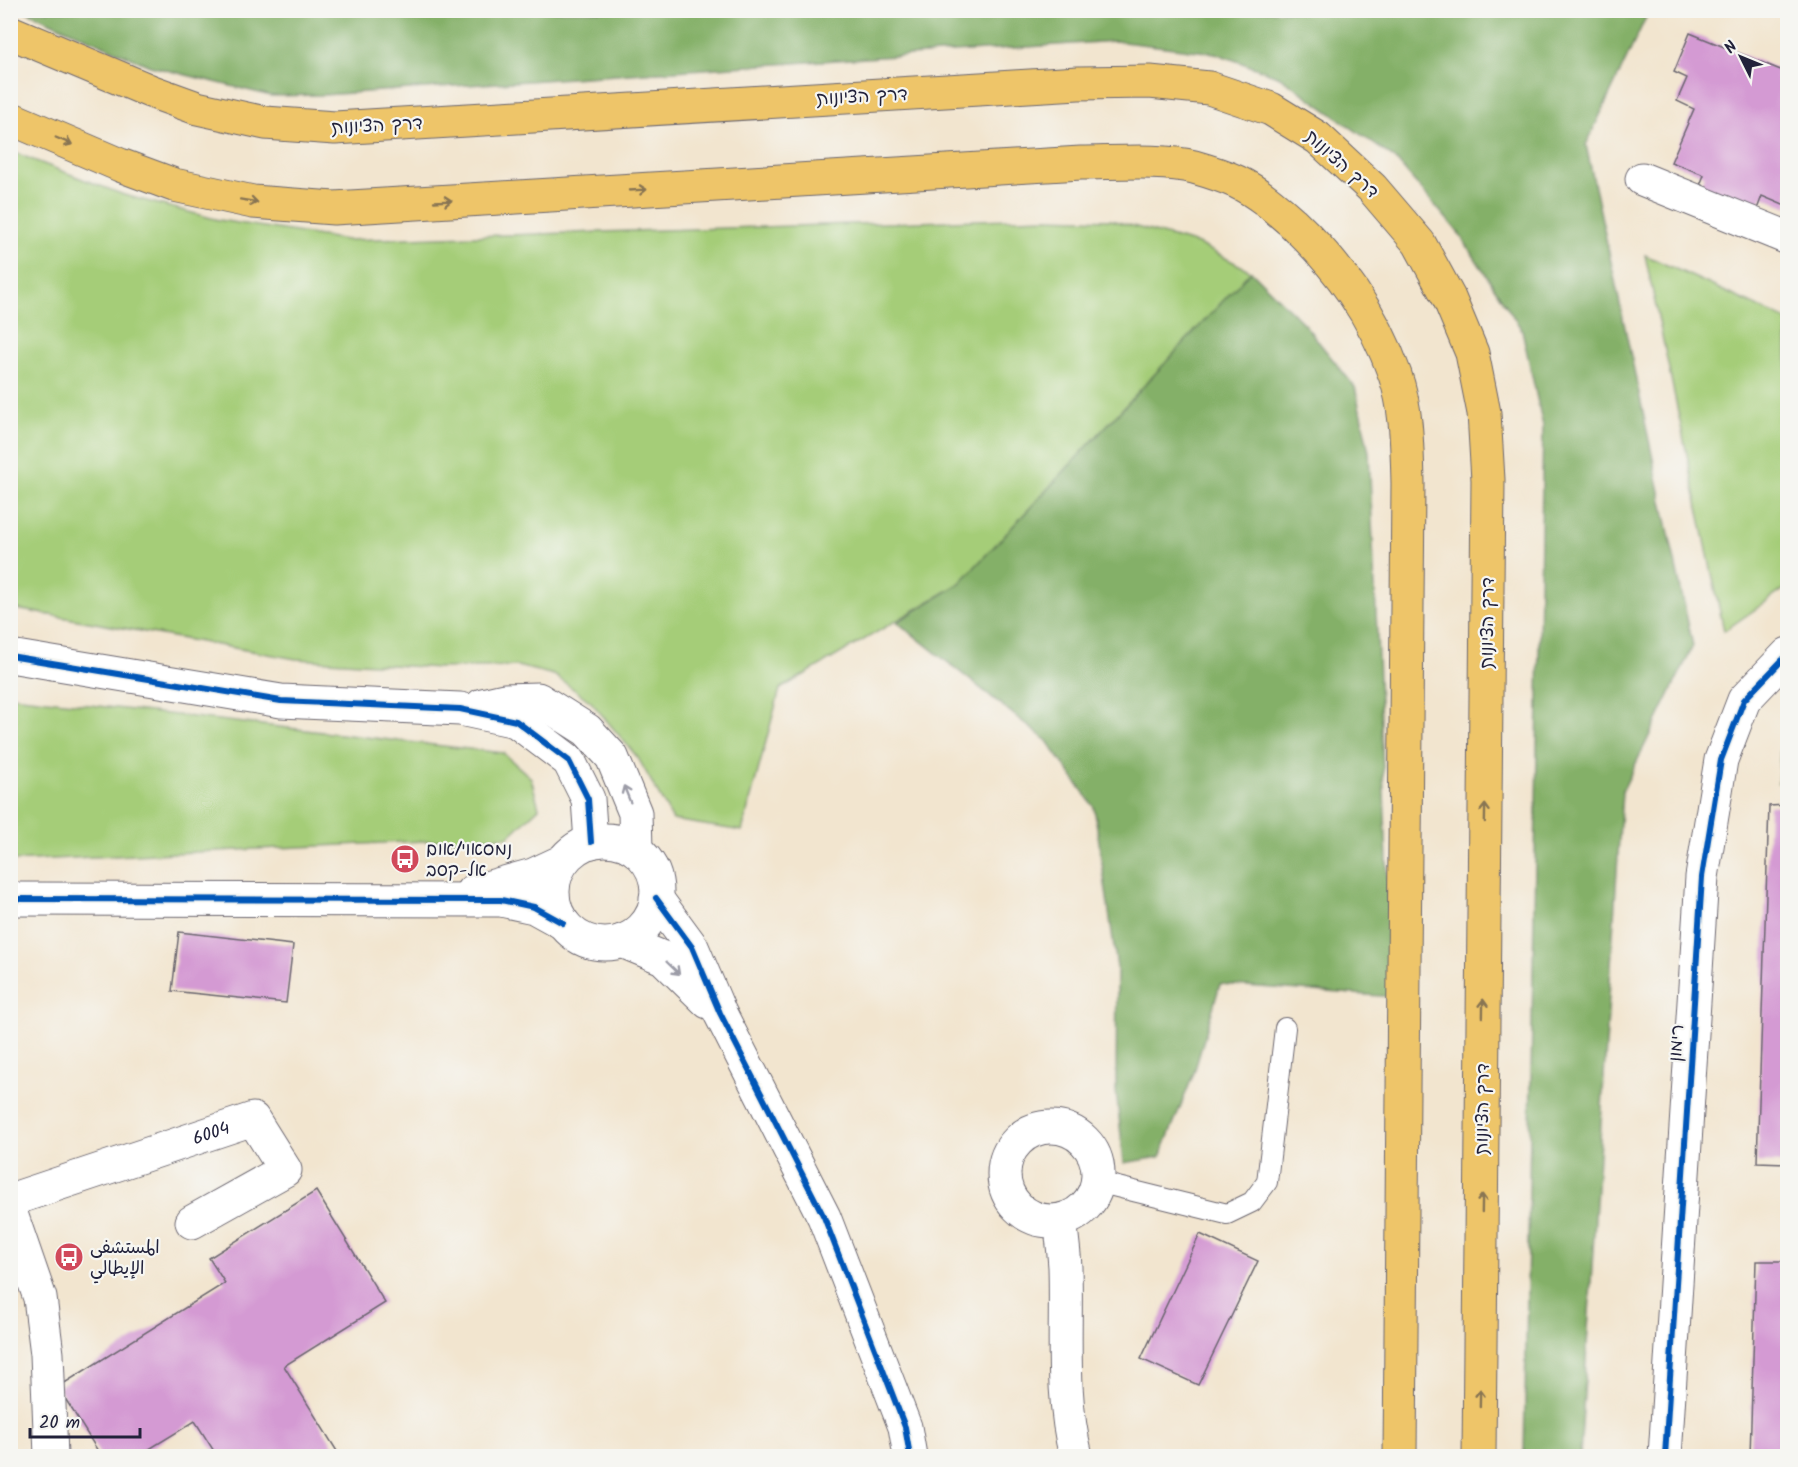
<svg xmlns="http://www.w3.org/2000/svg" width="1798" height="1467" viewBox="0 0 1798 1467" font-family="Kalam,'Playpen Sans Arabic','Playpen Sans Hebrew',sans-serif">
<style>
.green{fill:#a5cd78;stroke:#64785a;stroke-width:1.5}
.forest{fill:#84b068;stroke:#536952;stroke-width:1.5}
.building{fill:#d49ad3}
.lines{fill:none;stroke-linecap:round;stroke-linejoin:round}
.lane-casing{stroke:#6b666f;stroke-width:22}
.street-casing{stroke:#6b666f;stroke-width:35}
.highway-casing{stroke:#6b666f;stroke-width:35}
.lane{stroke:#fff;stroke-width:20}
.street{stroke:#fff;stroke-width:33}
.highway{stroke:#eec569;stroke-width:33}
.cycleway-casing{stroke:#f6f6f2;stroke-width:10}
.cycleway{stroke:#0057b8;stroke-width:6}
.oneway{stroke:#887452}
.oneway2{stroke:#9c9ca7}
.labels{text-anchor:middle;stroke-width:4.5;stroke-linejoin:round;paint-order:stroke}
.street-label{font-size:18px;fill:#22223b;stroke:#f6f6f2}
.poi-label{font-size:18px;fill:#22223b;stroke:#f6f6f2;text-anchor:start}
</style>
<rect width="100%" height="100%" fill="#f6f6f2"/>
<filter id="ink" filterUnits="userSpaceOnUse"><feTurbulence type="fractalNoise" baseFrequency=".0167" numOctaves="2"/><feDisplacementMap in="SourceGraphic" scale="12" xChannelSelector="R" yChannelSelector="G"/><feConvolveMatrix kernelMatrix="1 2 1 2 8 2 1 2 1" color-interpolation-filters="sRGB"/></filter>
<filter id="wash" filterUnits="userSpaceOnUse"><feTurbulence type="fractalNoise" baseFrequency=".008" numOctaves="4" result="noise"/><feDisplacementMap in="SourceGraphic" scale="24" xChannelSelector="R" yChannelSelector="G"/><feGaussianBlur stdDeviation="1.35" result="paint"/><feColorMatrix in="noise" values="0 0 0 0 0 0 0 0 0 0 0 0 0 0 0 0 0 1.4 0 .05"/><feComposite in="paint" operator="in"/></filter>
<g filter="url(#wash)">
<rect width="100%" height="100%" fill="#f2e5cf"/>
<g class="green">
<path d="M 10,151 L 124,195 L 219,220 L 346,240 L 1046,218 L 1111,220 L 1198,244 L 1251,271 L 959,584 L 780,689 L 742,831 L 673,820 L 638,758 L 591,702 L 554,675 L 517,666 L 439,668 L 296,659 L 11,608 Z"/>
<path d="M 1645,255 L 1787,320 L 1787,587 L 1724,631 Z"/>
<path d="M 12,696 L 503,753 L 531,778 L 539,808 L 508,837 L 12,861 Z"/>
<path d="M 1787,724 L 1787,783 L 1778,783 L 1781,740 Z"/>
</g>
<g class="forest">
<path d="M 25,11 L 1649,11 L 1586,145 L 1693,646 L 1622,792 L 1580,1456 L 1524,1456 L 1543,426 L 1522,330 L 1458,232 L 1395,159 L 1280,77 L 1215,53 L 1115,41 L 323,95 L 271,96 L 150,66 Z"/>
<path d="M 1251,271 L 1305,325 L 1355,387 L 1369,452 L 1393,997 L 1220,984 L 1194,1073 L 1160,1157 L 1124,1163 L 1116,1090 L 1117,968 L 1094,807 L 1047,741 L 897,622 L 959,584 Z"/>
</g>
<g id="blocks">
<g class="building">
<path d="M 1690,33 L 1788,73 L 1788,207 L 1762,196 L 1756,212 L 1699,188 L 1704,175 L 1671,162 L 1694,109 L 1677,101 L 1687,78 L 1674,72 Z"/>
<path d="M 1788,805 L 1788,1163 L 1757,1162 L 1769,806 Z"/>
<path d="M 179,932 L 293,945 L 286,1003 L 172,991 Z"/>
<path d="M 316,1191 L 385,1303 L 284,1366 L 340,1456 L 217,1456 L 195,1421 L 138,1456 L 101,1456 L 58,1387 L 225,1283 L 209,1258 Z"/>
<path d="M 1200,1234 L 1258,1261 L 1198,1385 L 1141,1359 Z"/>
<path d="M 1756,1261 L 1788,1261 L 1788,1456 L 1750,1456 Z"/>
</g>
</g>
</g>
<g filter="url(#ink)">
<use href="#blocks" fill-opacity="0" stroke="#6b666f" stroke-width="1.5"/>
<g class="lines">
<g class="lane-casing">
<path id="lane" d="M 1097,1182 L 1227,1214 L 1252,1202 L 1267,1182 L 1285,1028"/>
</g>
<g class="street-casing">
<g id="street">
<path d="M 1642,179 L 1788,238"/>
<path d="M 10,656 L 281,701 L 460,709 L 516,721 L 569,761 L 588,799 L 591,842"/>
<path d="M 482,705 L 504,700 L 538,699 L 587,730 L 612,757 L 635,813 L 636,850"/>
<circle cx="605" cy="892" r="52"/>
<path d="M 472,892 L 533,875 L 563,861"/>
<path d="M 656,898 L 692,947 L 720,1013 L 824,1217 L 905,1427 L 910,1456"/>
<path d="M 10,899 L 501,900 L 534,907 L 563,923"/>
<path d="M 622,941 L 663,958 L 708,1002"/>
<circle cx="1051" cy="1174" r="47"/>
<path id="s1" d="M 10,1200 L 253,1119 L 285,1170 L 192,1222"/>
<path d="M 10,1211 L 40,1298 L 47,1354 L 51,1456"/>
<path d="M 1060,1220 C 1062,1236 1064,1251 1065,1267 C 1067,1330 1060,1394 1076,1456"/>
<path d="M 1665,1456 L 1702,877 L 1721,760 L 1744,700 L 1788,654"/>
</g>
</g>
<g class="highway-casing">
<g id="highway">
<path d="M 10,32 L 150,91 L 197,108 L 265,123 L 335,128 L 1078,83 L 1150,82 L 1209,88 L 1271,109 L 1318,138 L 1372,188 L 1419,243 L 1449,298 L 1472,353 L 1484,413 L 1488,480 L 1479,1456"/>
<path d="M 10,118 L 120,165 L 174,185 L 253,202 L 334,208 L 1081,163 C 1113,163 1164,159 1194,167 C 1208,171 1224,176 1237,182 C 1258,192 1275,207 1292,222 C 1339,267 1373,313 1395,375 C 1407,409 1407,447 1408,483 L 1400,1456"/>
</g>
</g>
<use href="#lane" class="lane"/>
<use href="#street" class="street"/>
<use href="#highway" class="highway"/>
<g class="cycleway-casing">
<g id="cycleway">
<path d="M 10,656 L 281,701 L 460,709 L 516,721 L 569,761 L 588,799 L 591,842"/>
<path d="M 656,898 L 692,947 L 720,1013 L 824,1217 L 905,1427 L 910,1456"/>
<path d="M 10,899 L 501,900 L 534,907 L 563,923"/>
<path d="M 1665,1456 L 1702,877 L 1721,760 L 1744,700 L 1788,654"/>
</g>
</g>
<use href="#cycleway" class="cycleway"/>
</g>
<defs><path id="oneway-shaft" d="M-6 0H5M1.5-3L5.5 0L1.5 3" fill="none" stroke-width="1.6" stroke-linecap="round" stroke-linejoin="round" transform="scale(1.5)"/></defs>
<g class="oneway">
<use href="#oneway-shaft" transform="translate(64 141) rotate(23)"/>
<use href="#oneway-shaft" transform="translate(638 190) rotate(-3)"/>
<use href="#oneway-shaft" transform="translate(249 201) rotate(10)"/>
<use href="#oneway-shaft" transform="translate(443 201) rotate(-3)"/>
<use href="#oneway-shaft" transform="translate(1485 813) rotate(-89)"/>
<use href="#oneway-shaft" transform="translate(1483 1008) rotate(-89)"/>
<use href="#oneway-shaft" transform="translate(1482 1203) rotate(-89)"/>
<use href="#oneway-shaft" transform="translate(1480 1398) rotate(-89)"/>
</g>
<g class="oneway2">
<use href="#oneway-shaft" transform="translate(627 794) rotate(-112)"/>
<use href="#oneway-shaft" transform="translate(673 968) rotate(44)"/>
</g>
</g>
<defs>
<g id="bus-disc" transform="scale(1.5)"><circle r="9.5" fill="#d1495b" stroke="#f6f6f2"/><path d="M-5-6H5V4H4V6H2V4H-2V6H-4V4H-5ZM-3.5-4V0h7V-4ZM-3.5 1.2v1.5H-2V1.2ZM2 1.2v1.5H3.5V1.2Z" fill="#fff"/></g>
</defs>
<g fill-rule="evenodd">
<use href="#bus-disc" x="405" y="859"/>
<use href="#bus-disc" x="69" y="1257"/>
</g>
<g class="labels">
<g class="street-label">
<text transform="translate(862 96) rotate(-3)" y="6">דרך הציונות</text>
<text transform="translate(377 125) rotate(-3)" y="6">דרך הציונות</text>
<text transform="translate(1342 164) rotate(42)" y="6">דרך הציונות</text>
<text transform="translate(1487 623) rotate(-89)" y="6">דרך הציונות</text>
<text transform="translate(1676 1043) rotate(-86)" y="6">רימון</text>
<text transform="translate(1482 1109) rotate(-89)" y="6">דרך הציונות</text>
<text dy="6" stroke="none"><textPath href="#s1" startOffset="212">6004</textPath></text>
</g>
<g class="poi-label">
<text x="426" y="855">נמסאוי/אום<tspan x="426" dy="21">אל-קסב</tspan></text>
<text x="90" y="1253">المستشفى<tspan x="90" dy="21">الإيطالي</tspan></text>
</g>
</g>
<rect width="1798" height="1467" fill="none" stroke="#f6f6f2" stroke-width="36"/>
<g transform="translate(1741 57) rotate(313)" stroke="#f6f6f2" stroke-width="4.5" paint-order="stroke">
<path d="M0-4.5L10 22L0 15L-10 22Z" fill="#22223b"/>
<text y="-9" font-size="16" font-weight="bold" text-anchor="middle" fill="#22223b">N</text>
</g>
<path d="M30 1428v9h110v-9" fill="none" stroke="#22223b" stroke-width="3"/>
<text x="39" y="1428" font-size="18" fill="#22223b" stroke="#f6f6f2" stroke-width="4.5" paint-order="stroke">20 m</text>
</svg>
